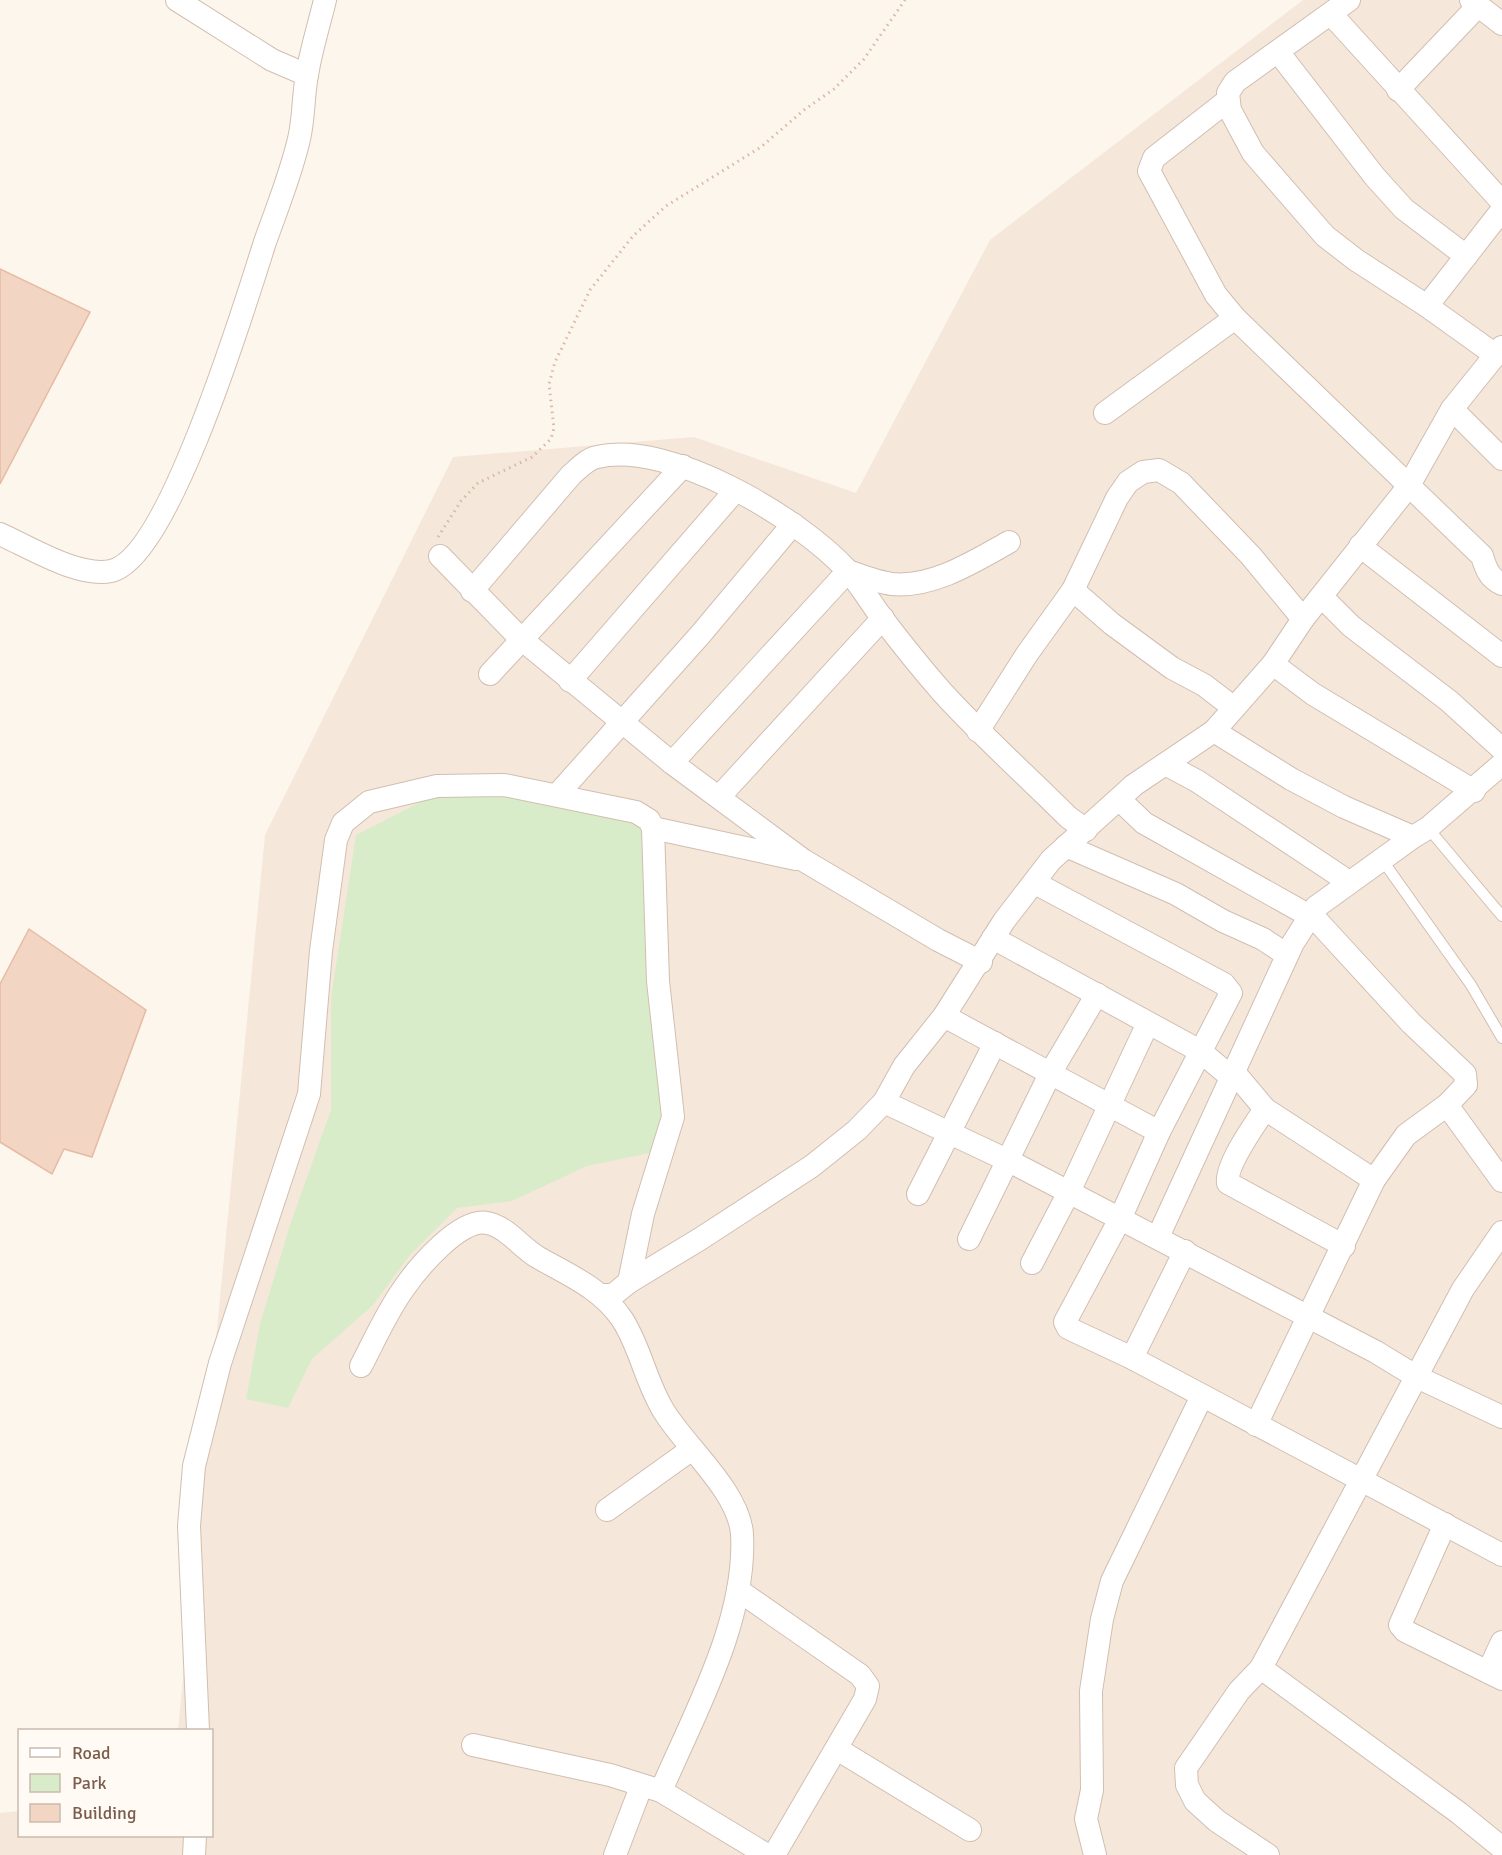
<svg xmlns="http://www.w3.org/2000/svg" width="1502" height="1855" viewBox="0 0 1502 1855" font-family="Signika,sans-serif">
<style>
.residential{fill:#f5e8da}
.green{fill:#d8ecc9}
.building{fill:#f3d5c3;stroke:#e6bba3;stroke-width:1.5}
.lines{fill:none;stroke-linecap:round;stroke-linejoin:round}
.service-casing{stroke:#d1beb0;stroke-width:12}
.minor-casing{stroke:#d1beb0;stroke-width:24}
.path{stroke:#d9b8a5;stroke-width:3;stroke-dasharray:1.5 4.5;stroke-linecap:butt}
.service{stroke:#fff;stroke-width:10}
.minor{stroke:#fff;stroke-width:22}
</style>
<rect width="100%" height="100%" fill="#fdf6ec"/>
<path class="residential" d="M 1303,0 L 1502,0 L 1502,1855 L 0,1855 L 0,1813 L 19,1811 L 20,1836 L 212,1836 L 212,1730 L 178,1730 L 265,835 L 453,457 L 694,437 L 856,493 L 990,240 Z"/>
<path class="green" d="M 487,787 L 646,823 L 664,1150 L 587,1166 L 512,1201 L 457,1208 L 410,1255 L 373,1305 L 312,1359 L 288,1408 L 246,1399 L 260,1324 L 291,1222 L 331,1110 L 331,998 L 356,835 L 430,797 Z"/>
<g class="building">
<path d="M 0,269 L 90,312 L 0,484 Z"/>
<path d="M 29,929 L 146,1010 L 92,1157 L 64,1149 L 52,1174 L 0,1142 L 0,984 Z"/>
</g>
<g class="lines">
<g class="service-casing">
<g id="service">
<path d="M 1428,828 L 1502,916"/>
<path d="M 1383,861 L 1471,985 L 1502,1038"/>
</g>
</g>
<g class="minor-casing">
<g id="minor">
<path d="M 177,0 L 272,60 L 307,75"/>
<path d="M 1349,0 L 1235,82 L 1228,93 L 1230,110 L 1253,153 L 1325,236 L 1356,260 L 1427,306 L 1494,354"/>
<path d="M 1471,0 L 1502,24"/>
<path d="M 1331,14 L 1502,202"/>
<path d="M 1279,53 L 1375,177 L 1404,209 L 1466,256"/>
<path d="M 1398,90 L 1478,6"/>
<path d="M 1227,101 L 1154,158 L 1149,171 L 1216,295 L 1235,318 L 1482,556 C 1486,569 1489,578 1502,584"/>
<path d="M 1427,306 L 1502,210"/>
<path d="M 1452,409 L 1502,459"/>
<path d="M 1105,413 L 1235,318"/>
<path d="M 0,534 C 29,547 79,578 111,571 C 169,558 246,301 265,242 C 277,208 291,174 299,139 C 304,118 303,96 307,75 C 311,50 319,25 325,0"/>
<path d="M 1360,546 L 1502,656"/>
<path d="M 440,556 L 520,638 L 672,763 L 803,860 L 938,940 L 981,962"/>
<path d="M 1073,590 L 1112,624 L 1172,668 L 1204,685 L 1234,708"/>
<path d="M 472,591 L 571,475 C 579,468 587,459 597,457 C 670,440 799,518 847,570 C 860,584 870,602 882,618 C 901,643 921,668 942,692 C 982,736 1026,775 1068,817 L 1086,830"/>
<path d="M 1322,597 L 1351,626 L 1449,701 L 1502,749"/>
<path d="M 1273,664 L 1313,694 L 1474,791"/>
<path d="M 490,674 L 683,466"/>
<path d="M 570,681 L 735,491"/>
<path d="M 978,731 L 1027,654 L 1073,590 L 1117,498 L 1128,482 L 1143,472 L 1159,470 L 1181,483 L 1251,556 L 1303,619"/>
<path d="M 1214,731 L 1291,779 L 1344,807 L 1413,837"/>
<path d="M 672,763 L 848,571 C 862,576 877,582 892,584 C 933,588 975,561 1009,542"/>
<path d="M 1167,765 L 1197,781 L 1349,882"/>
<path d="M 557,795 L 700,635 L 793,524"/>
<path d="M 719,797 L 883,618"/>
<path d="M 1120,800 L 1144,823 L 1308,915"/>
<path d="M 653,828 L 796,859"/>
<path d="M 1066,846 L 1176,894 L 1223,921 L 1263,939 L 1287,955"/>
<path d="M 1035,883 L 1224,984 L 1231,993 L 1159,1132 L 1120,1219 L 1065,1322 L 1068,1328 L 1132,1358 L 1502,1555"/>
<path d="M 1311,914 L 1411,1023 L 1465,1074 L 1466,1085 L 1447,1105 L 1502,1181"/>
<path d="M 993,938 L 1200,1051 L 1231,1077"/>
<path d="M 944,1016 L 1159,1132"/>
<path d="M 1234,1072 L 1265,1109 L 1374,1180 L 1256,1425"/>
<path d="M 884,1102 L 1009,1161 L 1376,1352 L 1417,1377 L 1502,1417"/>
<path d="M 1265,1109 C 1255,1124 1225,1166 1228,1183 L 1344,1246"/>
<path d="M 1374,1180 L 1406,1135 L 1447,1105"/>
<path d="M 918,1194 L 995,1043"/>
<path d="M 1158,1237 L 1293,943 L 1316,907 L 1413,837 L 1428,828 L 1502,764"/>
<path d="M 969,1239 L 1051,1072 L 1097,994"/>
<path d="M 1032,1263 L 1068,1194 L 1148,1023"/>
<path d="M 602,1295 L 613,1295 L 629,1282 L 700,1239 L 812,1166 L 857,1130 L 884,1102 L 904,1066 L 944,1016 L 1004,921 L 1051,860 L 1134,785 L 1214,731 L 1273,664 L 1303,619 L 1408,487 L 1452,409 L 1502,347"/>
<path d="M 1132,1358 L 1185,1251"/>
<path d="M 361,1366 C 374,1341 386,1314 402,1291 C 416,1270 460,1217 487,1223 C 508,1227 521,1248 539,1258 C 569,1275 602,1289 622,1319 C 641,1348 646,1384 665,1413 C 687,1448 739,1492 742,1534 C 747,1620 694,1714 661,1791"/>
<path d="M 607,1510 L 692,1449"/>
<path d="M 1445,1524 L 1400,1625 L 1405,1631 L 1502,1679"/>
<path d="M 738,1590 L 860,1675 L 868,1686 L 865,1699 L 774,1855"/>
<path d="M 1261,1668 L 1463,1289 L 1502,1232"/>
<path d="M 1488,1672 L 1502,1642"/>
<path d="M 198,1730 L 189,1526 L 194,1466 L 220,1363 L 309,1094 L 321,951 L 336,840 L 343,823 L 369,802 L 437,786 L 504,785 L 636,812 L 649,820 L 653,828 L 658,981 L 673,1117 L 643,1214 L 629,1282"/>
<path d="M 473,1745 L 610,1775 L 661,1791 L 767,1855"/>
<path d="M 837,1749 L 970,1830"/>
<path d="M 194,1855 L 195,1836"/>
<path d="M 615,1855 L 641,1787"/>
<path d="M 1095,1855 L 1086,1819 L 1092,1790 L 1091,1691 L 1102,1619 L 1112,1581 L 1202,1396"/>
<path d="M 1268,1855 L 1217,1821 L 1195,1801 L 1187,1785 L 1186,1768 L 1239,1691 L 1261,1668 L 1459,1813 L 1502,1848"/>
</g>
</g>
<path class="path" d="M 438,537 L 461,501 L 478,483 L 532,457 L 551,439 L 554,428 L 549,384 L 555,362 L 590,290 L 633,236 L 666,206 L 761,147 L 804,110 L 834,89 L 864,59 L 905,0"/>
<use href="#service" class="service"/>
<use href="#minor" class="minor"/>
</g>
<rect x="18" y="1729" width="195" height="108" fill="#fffaf3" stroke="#cabbb1" stroke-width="1.5"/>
<rect x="30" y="1748" width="30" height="9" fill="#ffffff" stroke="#cabbb1" stroke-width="1.5"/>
<text x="72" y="1759" font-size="18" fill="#7a5c4d">Road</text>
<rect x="30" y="1774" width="30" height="18" fill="#d8ecc9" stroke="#cabbb1" stroke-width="1.5"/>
<text x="72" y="1789" font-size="18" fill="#7a5c4d">Park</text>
<rect x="30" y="1804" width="30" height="18" fill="#f3d5c3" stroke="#cabbb1" stroke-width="1.5"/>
<text x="72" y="1819" font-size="18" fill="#7a5c4d">Building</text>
</svg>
